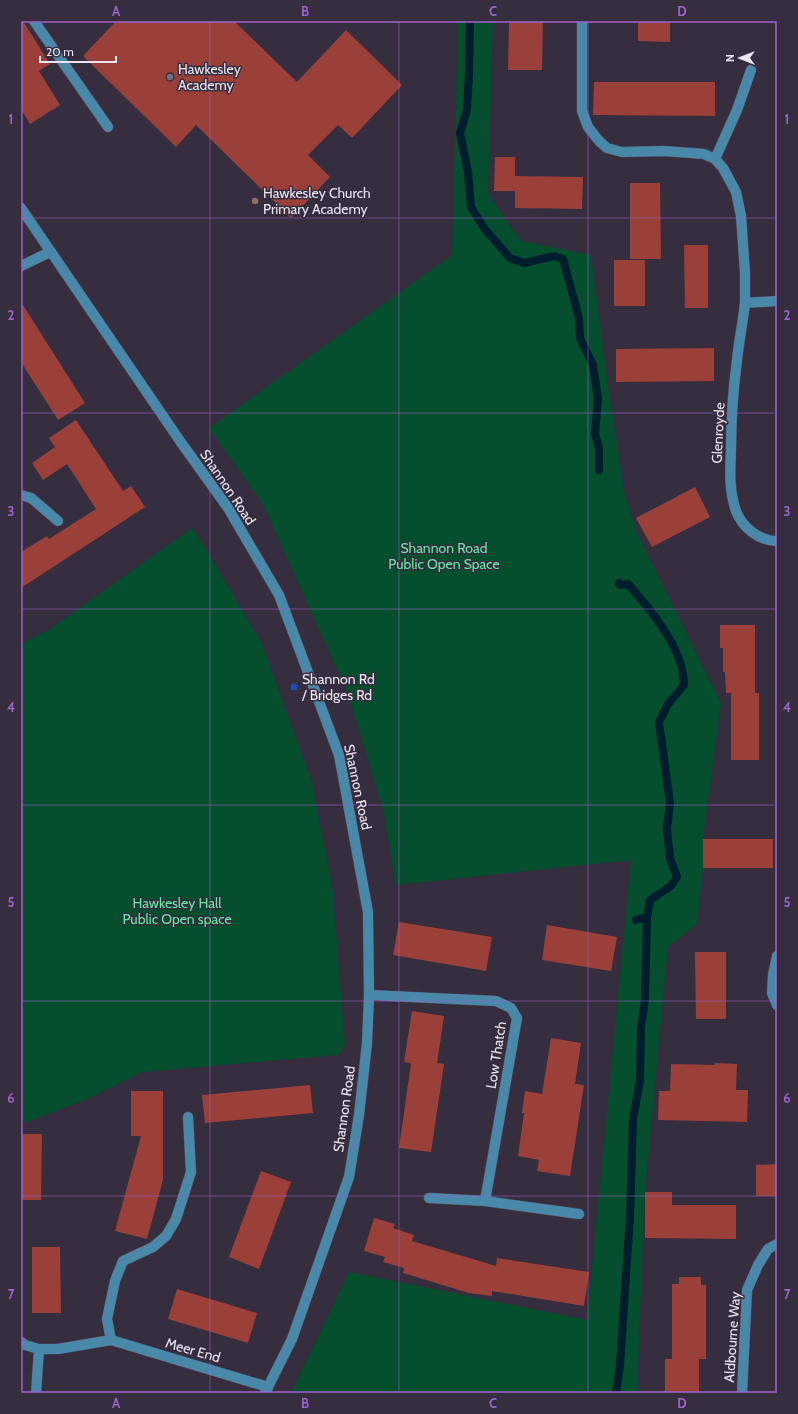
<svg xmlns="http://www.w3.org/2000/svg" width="798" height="1414" viewBox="0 0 798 1414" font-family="Cabin,sans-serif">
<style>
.green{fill:#054e2e}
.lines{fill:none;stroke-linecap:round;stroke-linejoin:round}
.stream{stroke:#001d2d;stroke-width:8}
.building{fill:#9a4039}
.minor-casing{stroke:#534a5b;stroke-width:11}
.minor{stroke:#4988a9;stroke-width:10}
.grid{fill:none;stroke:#9d64ce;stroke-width:1;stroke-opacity:0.55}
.worship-dot{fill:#6b7280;stroke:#362d3f;stroke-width:1.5}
.education-dot{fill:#8d6e63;stroke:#362d3f;stroke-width:1.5}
.transit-dot{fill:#1a4fb4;stroke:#362d3f;stroke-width:1.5}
.labels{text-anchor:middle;stroke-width:3;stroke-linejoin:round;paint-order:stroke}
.poi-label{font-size:14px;fill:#ebe5f1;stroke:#362d3f;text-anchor:start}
.street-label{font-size:14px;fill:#ebe5f1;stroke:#362d3f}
.park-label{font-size:14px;fill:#66e7a2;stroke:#362d3f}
.neatline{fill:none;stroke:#9d64ce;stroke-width:1.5}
.grid-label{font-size:13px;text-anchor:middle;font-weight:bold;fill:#9d64ce}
</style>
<rect width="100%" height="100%" fill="#362d3f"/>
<g class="green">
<path d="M 458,21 L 493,21 L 488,194 L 521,241 L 591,255 L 608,385 L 625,495 L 637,533 L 721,703 L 703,839 L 703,868 L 697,924 L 668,947 L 645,1192 L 637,1393 L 291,1393 L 349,1272 L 587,1320 L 631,860 L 396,885 L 383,810 L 348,694 L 263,504 L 209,428 L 452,255 Z"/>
<path d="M 192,528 L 202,542 L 262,644 L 312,782 L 333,891 L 345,1045 L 338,1055 L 142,1072 L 85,1100 L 21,1124 L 21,644 L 50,629 Z"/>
</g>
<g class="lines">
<g class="stream">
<path d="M 470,21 L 469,74 L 467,110 L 460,133 L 468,172 L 471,207 L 484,228 L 510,258 L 524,263 L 554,256 L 563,259 L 579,318 L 580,338 L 593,365 L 598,399 L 595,434 L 599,448 L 599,470"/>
<path d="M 636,920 L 647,917"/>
<path d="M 616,1393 L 620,1365 L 630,1217 L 633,1119 L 640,1080 L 641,1028 L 645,999 L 647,917 L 650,900 L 671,886 L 677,877 L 670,858 L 667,829 L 670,803 L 659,722 L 668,704 L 684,685 C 684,649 651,610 628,584 L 620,585 L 619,583"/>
</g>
</g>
<g class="building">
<path d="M 21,21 L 23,21 L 50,64 L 39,71 L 60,105 L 30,124 L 21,109 Z"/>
<path d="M 116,21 L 234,21 L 297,82 L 346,30 L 402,85 L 352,138 L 338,125 L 308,155 L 330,177 L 291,218 L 196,125 L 176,147 L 83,56 Z"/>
<path d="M 509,21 L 543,21 L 542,70 L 508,70 Z"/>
<path d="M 638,21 L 670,21 L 670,42 L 638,41 Z"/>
<path d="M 594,82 L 715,82 L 715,116 L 593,115 Z"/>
<path d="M 495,157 L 515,157 L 515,176 L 583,177 L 582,209 L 515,208 L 515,191 L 494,191 Z"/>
<path d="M 630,183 L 660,183 L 661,259 L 630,259 Z"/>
<path d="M 684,245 L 708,245 L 708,308 L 685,308 Z"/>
<rect x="614" y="260" width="31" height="46"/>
<path d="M 21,302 L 85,403 L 58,420 L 21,362 Z"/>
<path d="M 714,348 L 714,381 L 616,382 L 616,349 Z"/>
<path d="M 76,420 L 123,491 L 131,486 L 145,507 L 21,588 L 21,552 L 47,536 L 49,539 L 96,509 L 67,464 L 43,480 L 32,463 L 55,447 L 49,438 Z"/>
<path d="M 695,487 L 710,517 L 652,547 L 636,518 Z"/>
<path d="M 720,625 L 755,625 L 755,693 L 759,693 L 759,760 L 731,760 L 731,693 L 726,693 L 725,672 L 723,672 L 723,648 L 720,648 Z"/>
<rect x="703" y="839" width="70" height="29"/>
<path d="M 399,922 L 492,937 L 486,971 L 393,955 Z"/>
<path d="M 547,925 L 617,937 L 611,971 L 542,960 Z"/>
<path d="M 695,952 L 726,952 L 726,1019 L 696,1019 Z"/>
<path d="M 412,1011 L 444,1016 L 437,1063 L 444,1064 L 431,1152 L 399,1148 L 411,1063 L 404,1062 Z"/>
<path d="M 551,1038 L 581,1043 L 575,1084 L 584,1085 L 570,1176 L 537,1171 L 539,1160 L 518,1156 L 524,1113 L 522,1113 L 525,1091 L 542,1094 Z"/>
<path d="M 715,1063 L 737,1064 L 736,1090 L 748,1090 L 747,1122 L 658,1120 L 659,1091 L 670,1091 L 671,1064 L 715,1065 Z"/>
<path d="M 310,1085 L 313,1113 L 205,1123 L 202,1095 Z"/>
<path d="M 131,1091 L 163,1091 L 163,1180 L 147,1239 L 115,1231 L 141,1136 L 131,1136 Z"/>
<path d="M 21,1134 L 42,1134 L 41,1200 L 21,1200 Z"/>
<path d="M 777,1164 L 777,1196 L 756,1196 L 756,1165 Z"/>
<path d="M 261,1171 L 291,1182 L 259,1269 L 229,1257 Z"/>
<path d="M 645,1192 L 672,1192 L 672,1205 L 736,1205 L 736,1239 L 645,1238 Z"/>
<path d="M 374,1218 L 395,1224 L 393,1228 L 414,1235 L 412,1241 L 496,1266 L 497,1258 L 589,1272 L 584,1306 L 492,1291 L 492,1296 L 469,1293 L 403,1273 L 404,1268 L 383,1262 L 385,1257 L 364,1251 Z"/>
<path d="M 32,1247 L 60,1247 L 61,1313 L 32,1313 Z"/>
<path d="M 679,1277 L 701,1277 L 701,1285 L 706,1285 L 706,1359 L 699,1359 L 699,1393 L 665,1393 L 665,1359 L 672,1359 L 672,1284 L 679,1284 Z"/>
<path d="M 177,1289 L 257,1313 L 248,1343 L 168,1319 Z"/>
</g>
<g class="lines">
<g class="minor-casing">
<g id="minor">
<path d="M 34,21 L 108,127"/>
<path d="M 582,21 L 582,111 L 588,127 L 599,141 L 607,148 L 622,152 L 664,151 L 704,154 L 715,159"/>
<path d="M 751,70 L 737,110 L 715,159 L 723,168 L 736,192 L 741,216 L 745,273 L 745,303 L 777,301"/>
<path d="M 21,208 L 180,441 L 228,508 L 279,595 L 339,755 L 368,912 L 369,995 L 367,1043 L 359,1115 L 349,1177 L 292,1339 L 265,1393"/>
<path d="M 21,266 L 50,252"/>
<path d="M 745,303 C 743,322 739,340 737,360 C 733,390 731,420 731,451 C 730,471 729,491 736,511 C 742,527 759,541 777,541"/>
<path d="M 21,495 L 31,498 L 58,521"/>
<path d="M 777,956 L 773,975 L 772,993 L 777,1005"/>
<path d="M 369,995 L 496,1001 L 511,1008 L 517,1018 L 485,1201"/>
<path d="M 429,1198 L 485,1201 L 579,1214"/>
<path d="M 111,1340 L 107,1319 L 115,1281 L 123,1261 L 153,1247 L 166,1236 L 176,1219 L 191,1172 L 188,1117"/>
<path d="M 21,1342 L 25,1345 L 39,1349"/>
<path d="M 36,1393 L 39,1349 L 58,1349 L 111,1340 L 268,1387"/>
<path d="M 742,1393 L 747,1290 L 758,1265 L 768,1249 L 777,1244"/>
</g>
</g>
<use href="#minor" class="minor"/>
</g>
<path class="grid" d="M 210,21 L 210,1393M 399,21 L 399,1393M 588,21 L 588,1393M 21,218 L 777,218M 21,413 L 777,413M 21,609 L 777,609M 21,805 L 777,805M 21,1001 L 777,1001M 21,1196 L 777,1196"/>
<circle class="worship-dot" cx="170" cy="77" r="4"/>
<circle class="education-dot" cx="255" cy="201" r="4"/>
<rect class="transit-dot" x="290" y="683" width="8" height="8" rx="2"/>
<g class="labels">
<g class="poi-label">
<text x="178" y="74">Hawkesley<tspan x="178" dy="16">Academy</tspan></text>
<text x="263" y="198">Hawkesley Church<tspan x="263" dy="16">Primary Academy</tspan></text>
<text x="302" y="684">Shannon Rd<tspan x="302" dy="16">/ Bridges Rd</tspan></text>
</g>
<g class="street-label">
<text transform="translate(718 433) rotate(-87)" y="5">Glenroyde</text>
<text transform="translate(228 487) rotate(56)" y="5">Shannon Road</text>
<text transform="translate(358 787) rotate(78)" y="5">Shannon Road</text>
<text transform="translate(496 1055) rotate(-81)" y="5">Low Thatch</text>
<text transform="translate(344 1109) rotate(-82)" y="5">Shannon Road</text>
<text transform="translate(732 1337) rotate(-86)" y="5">Aldbourne Way</text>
<text transform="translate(193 1350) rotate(16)" y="5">Meer End</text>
</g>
<g class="park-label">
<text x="444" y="553">Shannon Road<tspan x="444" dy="16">Public Open Space</tspan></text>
<text x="177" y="908">Hawkesley Hall<tspan x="177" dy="16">Public Open space</tspan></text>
</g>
</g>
<rect width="798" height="1414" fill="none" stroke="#362d3f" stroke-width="44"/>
<g transform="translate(740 58) rotate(270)" stroke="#362d3f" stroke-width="3" paint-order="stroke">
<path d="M0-3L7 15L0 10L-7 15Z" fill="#ebe5f1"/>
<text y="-6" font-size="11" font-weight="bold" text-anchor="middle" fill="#ebe5f1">N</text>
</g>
<path d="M40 56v6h76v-6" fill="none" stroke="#ebe5f1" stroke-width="2"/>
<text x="46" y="56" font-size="12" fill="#ebe5f1" stroke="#362d3f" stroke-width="3" paint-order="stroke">20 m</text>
<rect x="22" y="22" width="754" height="1370" class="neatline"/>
<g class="grid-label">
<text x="116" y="16">A</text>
<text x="305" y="16">B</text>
<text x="493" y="16">C</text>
<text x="682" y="16">D</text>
<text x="11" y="124">1</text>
<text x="787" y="124">1</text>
<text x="11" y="320">2</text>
<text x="787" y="320">2</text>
<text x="11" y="516">3</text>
<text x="787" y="516">3</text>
<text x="11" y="712">4</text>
<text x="787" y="712">4</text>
<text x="11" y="907">5</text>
<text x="787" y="907">5</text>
<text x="11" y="1103">6</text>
<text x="787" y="1103">6</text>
<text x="11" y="1299">7</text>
<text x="787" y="1299">7</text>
<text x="116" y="1408">A</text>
<text x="305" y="1408">B</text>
<text x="493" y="1408">C</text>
<text x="682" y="1408">D</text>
</g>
</svg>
